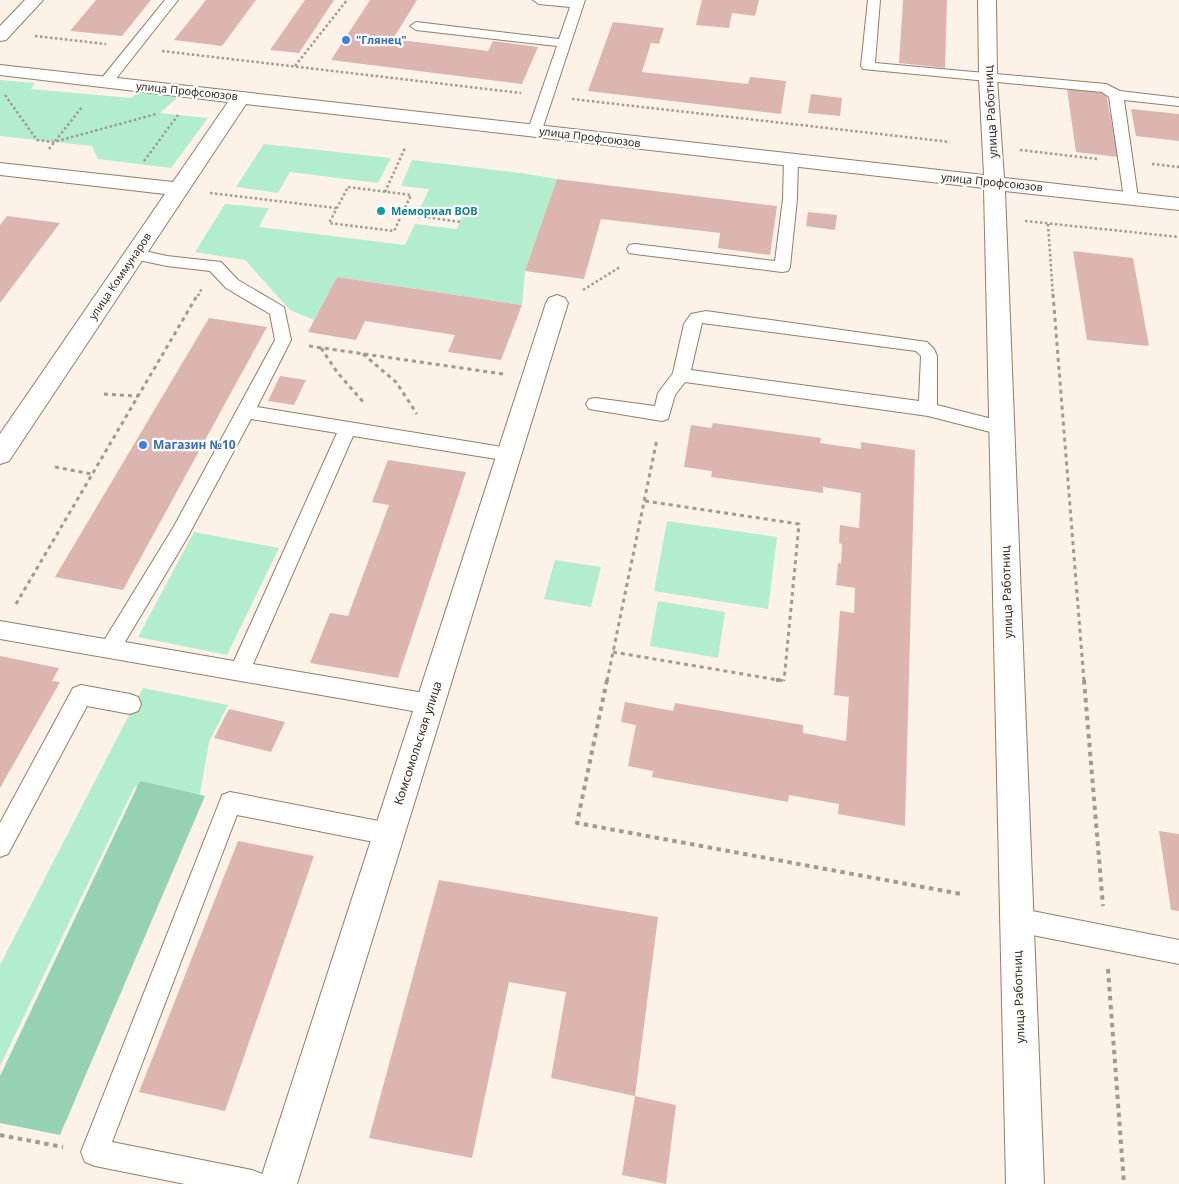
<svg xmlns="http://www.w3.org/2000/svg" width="1179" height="1184" viewBox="0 0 1179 1184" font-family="'Noto Sans',sans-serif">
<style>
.green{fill:#b2eecd}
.forest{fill:#95d2b1}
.building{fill:#dcb5b1}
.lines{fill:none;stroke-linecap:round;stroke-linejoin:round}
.service-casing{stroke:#957d65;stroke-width:2}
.minor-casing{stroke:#957d65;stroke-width:2}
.path-far2{stroke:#a3998e;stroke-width:2.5;stroke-dasharray:2.5 2.5;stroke-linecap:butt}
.path-far1{stroke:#a3998e;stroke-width:3;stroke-dasharray:4 4;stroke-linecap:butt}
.path{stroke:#a3998e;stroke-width:4;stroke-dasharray:4.5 4.5;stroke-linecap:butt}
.service{fill:#fff;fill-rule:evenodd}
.minor{fill:#fff;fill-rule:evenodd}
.shop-dot{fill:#3f7fe0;stroke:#fff;stroke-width:2}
.culture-dot{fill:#0f9aa8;stroke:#fff;stroke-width:2}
.labels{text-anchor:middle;stroke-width:4.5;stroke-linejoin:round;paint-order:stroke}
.far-shop-label{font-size:11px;font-weight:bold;fill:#366cbe;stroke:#fff;text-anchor:start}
.far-street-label{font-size:11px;fill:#382e23;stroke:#fff}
.far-culture-label{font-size:11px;font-weight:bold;fill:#0d838f;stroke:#fff;text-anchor:start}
.street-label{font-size:12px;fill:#382e23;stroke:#fff}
.shop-label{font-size:12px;font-weight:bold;fill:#366cbe;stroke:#fff;text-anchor:start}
</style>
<rect width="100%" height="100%" fill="#fdf2e8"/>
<g class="green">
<path d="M 0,80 L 35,83 L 31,89 L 131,98 L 139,91 L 178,97 L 160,113 L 208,118 L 171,168 L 98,159 L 92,146 L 0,136 Z"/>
<path d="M 264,144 L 391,158 L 378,183 L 290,172 L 278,193 L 236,187 Z"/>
<path d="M 412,160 L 521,173 L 557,179 L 525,271 L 522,305 L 337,277 L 314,320 L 290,310 L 245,260 L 195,252 L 225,204 L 269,208 L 259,227 L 405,245 L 415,224 L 457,229 L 463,214 L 420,209 L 429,189 L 401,186 Z"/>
<path d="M 667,521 L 777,537 L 768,609 L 654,591 Z"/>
<path d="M 194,532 L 279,548 L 227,655 L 138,637 Z"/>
<path d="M 555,560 L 601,567 L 591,607 L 544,599 Z"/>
<path d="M 658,601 L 725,612 L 718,658 L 650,646 Z"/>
<path d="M 143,688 L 228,705 L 209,742 L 199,800 L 135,786 L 0,1066 L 0,965 Z"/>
</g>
<path class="forest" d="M 140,781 L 205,796 L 60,1135 L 0,1123 L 0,1076 Z"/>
<g class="building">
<path d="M 96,0 L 151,0 L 122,36 L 70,31 Z"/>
<path d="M 206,0 L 256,0 L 222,46 L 174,40 Z"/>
<path d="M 305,0 L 334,0 L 299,53 L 270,50 Z"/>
<path d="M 370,0 L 417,0 L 393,39 L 488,51 L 493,41 L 538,47 L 522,84 L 331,60 Z"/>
<path d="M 702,0 L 759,0 L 755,16 L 732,13 L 729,28 L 696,25 Z"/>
<path d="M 903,0 L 947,0 L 945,68 L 899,63 Z"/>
<path d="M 613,22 L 664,28 L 659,44 L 651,43 L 642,72 L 748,84 L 750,77 L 786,81 L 781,114 L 588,91 Z"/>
<path d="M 1067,89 L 1106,93 L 1118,157 L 1076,152 Z"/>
<path d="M 811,94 L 842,98 L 840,116 L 808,113 Z"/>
<path d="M 1131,109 L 1179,114 L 1179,141 L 1136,136 Z"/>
<path d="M 557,179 L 777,206 L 770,255 L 718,248 L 720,233 L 601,219 L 584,279 L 525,271 Z"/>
<path d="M 808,212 L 837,215 L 835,230 L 806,226 Z"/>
<path d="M 7,216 L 60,223 L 0,303 L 0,225 Z"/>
<path d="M 1073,251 L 1133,258 L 1149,346 L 1087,340 Z"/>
<path d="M 337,277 L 522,305 L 501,360 L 448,352 L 455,335 L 365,321 L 356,340 L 308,332 Z"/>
<path d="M 209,318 L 267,327 L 123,590 L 55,577 Z"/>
<path d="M 280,376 L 306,380 L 294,405 L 268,401 Z"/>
<path d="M 713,423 L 821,438 L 820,443 L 861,449 L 861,442 L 915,450 L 905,826 L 838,814 L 839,804 L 789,795 L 788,802 L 652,777 L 653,771 L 628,766 L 636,725 L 621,722 L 625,702 L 673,711 L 675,703 L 803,725 L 803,733 L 846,741 L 849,697 L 834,695 L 840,611 L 854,613 L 855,588 L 836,585 L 838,563 L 841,564 L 842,544 L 839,543 L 840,525 L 859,528 L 861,493 L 823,487 L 823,493 L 711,477 L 712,471 L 684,467 L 691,425 L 711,428 Z"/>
<path d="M 388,460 L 466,472 L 398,678 L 310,663 L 330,613 L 348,616 L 389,505 L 372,502 Z"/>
<path d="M 0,656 L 59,668 L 52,681 L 60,682 L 0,788 Z"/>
<path d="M 229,709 L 285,722 L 271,752 L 214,738 Z"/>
<path d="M 1159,831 L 1179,834 L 1179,911 L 1171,910 Z"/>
<path d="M 238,841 L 314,856 L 225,1111 L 139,1092 Z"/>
<path d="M 439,880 L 658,917 L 635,1096 L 551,1078 L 566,992 L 509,982 L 472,1158 L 369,1138 Z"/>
<path d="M 635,1096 L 676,1105 L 666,1184 L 622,1175 Z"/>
</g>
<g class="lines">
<g class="service-casing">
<g id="service">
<path d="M 165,0 L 178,0 L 111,85 L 101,85 L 99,82 L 101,79 Z"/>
<path d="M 533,0 L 585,0 L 542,130 L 535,134 L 528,130 L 557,46 L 416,30 L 410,26 L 416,22 L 559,39 L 570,7 L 539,4 Z"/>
<path d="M 868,0 L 880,0 L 875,63 L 1106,84 L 1120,91 L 1179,98 L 1179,106 L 1124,100 L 1138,198 L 1136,201 L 1126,201 L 1124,198 L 1109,97 L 1102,92 L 863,69 L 861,66 Z"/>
<path d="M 791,156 L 796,157 L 798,160 L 797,199 L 790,267 L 788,271 L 782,272 L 635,254 L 629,253 L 627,249 L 629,245 L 635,244 L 775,261 L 783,199 L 784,160 L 786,157 Z"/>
<path d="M 135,249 L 167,256 L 221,262 L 238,280 L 284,307 L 291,340 L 257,407 L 515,449 L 518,454 L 515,459 L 509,461 L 353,436 L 253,664 L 430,694 L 438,697 L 441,704 L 438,711 L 430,714 L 0,639 L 0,621 L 105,639 L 173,528 L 275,340 L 270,314 L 226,288 L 210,271 L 167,266 L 129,258 L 127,254 L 129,250 ZM 251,419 L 337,433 L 234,661 L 125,642 L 187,538 Z"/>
<path d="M 706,311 L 927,342 L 934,349 L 937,356 L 937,405 L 1008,423 L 1011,428 L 1008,433 L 1002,435 L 928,416 L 685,382 L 675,395 L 668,419 L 662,421 L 589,409 L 586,404 L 589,399 L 595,398 L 655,406 L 658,393 L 673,373 L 684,324 L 691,314 ZM 702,323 L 916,351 L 921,356 L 919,401 L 691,370 Z"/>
<path d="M 81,685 L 130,694 L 138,697 L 141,704 L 138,711 L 130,714 L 87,706 L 8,854 L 0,857 L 0,823 L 73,688 Z"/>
<path d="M 230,792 L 389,823 L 397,826 L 401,834 L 397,842 L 389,845 L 237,815 L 112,1142 L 252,1170 L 262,1174 L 266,1184 L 185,1184 L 95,1166 L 85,1162 L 81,1152 L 219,803 L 222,795 Z"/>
<path d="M 1017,908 L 1179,940 L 1179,964 L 1017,932 L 1008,929 L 1005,920 L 1008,911 Z"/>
</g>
</g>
<g class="minor-casing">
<g id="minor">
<path d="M 25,0 L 43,0 L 6,40 L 0,41 L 0,26 Z"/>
<path d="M 978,0 L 996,0 L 997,78 L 1004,178 L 1179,198 L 1179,210 L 1005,191 L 1044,1184 L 1006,1184 L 984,188 L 246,104 L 9,461 L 0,464 L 0,434 L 165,194 L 0,175 L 0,163 L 173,182 L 228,102 L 0,75 L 0,65 L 984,175 L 979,78 Z"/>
<path d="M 557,295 L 565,298 L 568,303 L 297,1184 L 259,1184 L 546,303 L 549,298 Z"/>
</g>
</g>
<g class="path-far2">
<path d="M 35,36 L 106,44"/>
<path d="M 162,51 L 521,93"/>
<path d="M 295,66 L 347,0"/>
<path d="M 5,95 L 37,140 L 54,142 L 156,114"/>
<path d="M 572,99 L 950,142"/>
<path d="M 49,149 L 82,107"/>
<path d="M 1020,150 L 1098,159"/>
<path d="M 144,161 L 178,115"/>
<path d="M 1152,164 L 1179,167"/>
<path d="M 348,187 L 411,195 L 394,231 L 329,223 Z"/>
<path d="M 385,192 L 405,148"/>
<path d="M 210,193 L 336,208"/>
<path d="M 403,214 L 461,222"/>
<path d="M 1025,221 L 1179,237"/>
<path d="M 1048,224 L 1053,296"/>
<path d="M 583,290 L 620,267"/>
<path d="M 198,296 L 202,288"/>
</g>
<g class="path-far1">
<path d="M 1053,294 L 1084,681"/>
<path d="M 309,346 L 503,374"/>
<path d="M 321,348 L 337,372 L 365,404"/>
<path d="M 363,354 L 396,382 L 417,414"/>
<path d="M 104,394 L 138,396"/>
<path d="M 55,467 L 92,474"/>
<path d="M 645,501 L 799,524 L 784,681"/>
<path d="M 16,604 L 198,294"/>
<path d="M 613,652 L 784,681"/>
<path d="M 607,681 L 657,439"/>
</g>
<g class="path">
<path d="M 607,680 L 577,823 L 961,894"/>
<path d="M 776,680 L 784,680"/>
<path d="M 1084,680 L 1103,906"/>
<path d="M 1108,969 L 1124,1184"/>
<path d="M 0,1135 L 63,1147"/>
</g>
<use href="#service" class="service"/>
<use href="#minor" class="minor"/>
</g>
<g class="shop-dot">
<circle cx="346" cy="40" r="5"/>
<circle cx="143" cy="445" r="5"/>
</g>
<circle class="culture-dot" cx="381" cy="211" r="5"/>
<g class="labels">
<g class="far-shop-label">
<text x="356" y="44">"Глянец"</text>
</g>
<g class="far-street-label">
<text transform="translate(187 91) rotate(6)" y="4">улица Профсоюзов</text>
<text transform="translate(590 137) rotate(7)" y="4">улица Профсоюзов</text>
<text transform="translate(992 182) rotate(6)" y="4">улица Профсоюзов</text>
<text transform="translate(120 276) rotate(-56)" y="4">улица Коммунаров</text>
</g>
<g class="far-culture-label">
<text x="391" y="215">Мемориал ВОВ</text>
</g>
<g class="street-label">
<text transform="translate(991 112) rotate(-93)" y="4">улица Работниц</text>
<text transform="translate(1007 592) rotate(-92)" y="4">улица Работниц</text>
<text transform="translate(418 743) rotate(-72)" y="4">Комсомольская улица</text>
<text transform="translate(1019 997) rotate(-92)" y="4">улица Работниц</text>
</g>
<g class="shop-label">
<text x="153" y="449">Магазин №10</text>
</g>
</g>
</svg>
